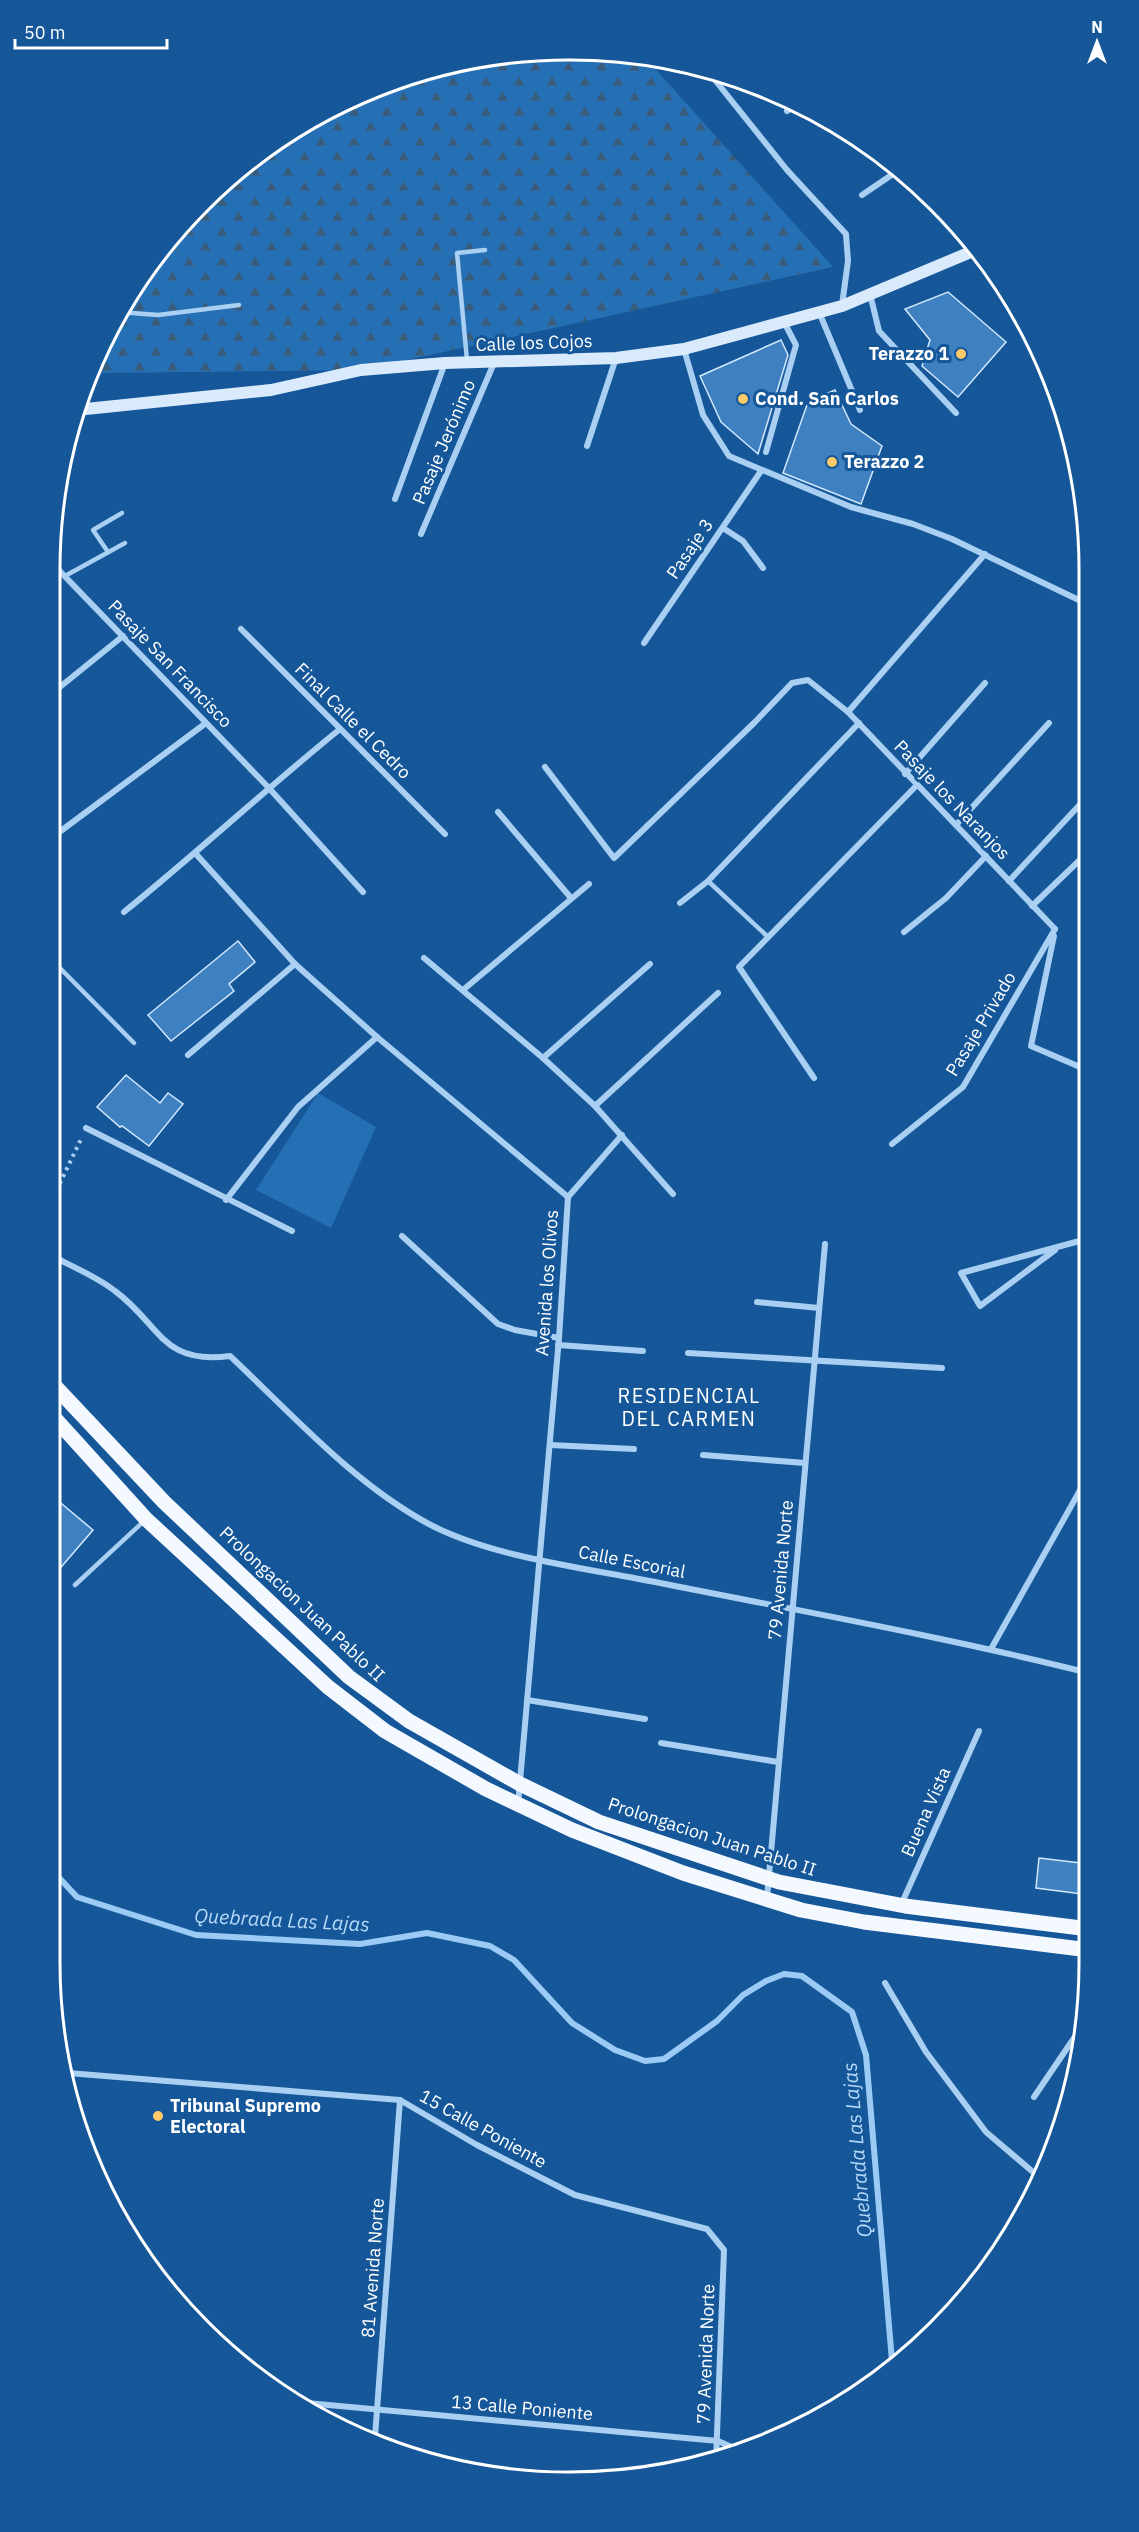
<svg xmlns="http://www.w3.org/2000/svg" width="1139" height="2532" viewBox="0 0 1139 2532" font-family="'IBM Plex Sans',sans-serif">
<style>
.forest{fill:url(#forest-firs)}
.green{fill:#2570b5}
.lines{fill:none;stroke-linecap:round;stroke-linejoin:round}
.stream{stroke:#9bcbf5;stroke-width:6}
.building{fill:#3e80c0;stroke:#d1e7fc;stroke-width:1.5}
.path{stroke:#a9cff2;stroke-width:4;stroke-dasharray:3 4.5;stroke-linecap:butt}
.lane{stroke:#a9cff2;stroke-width:4.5}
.street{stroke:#a9cff2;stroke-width:6}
.secondary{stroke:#d8eafc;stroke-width:12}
.primary{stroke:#f4f9ff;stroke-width:15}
.poi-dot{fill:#ffca6a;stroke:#155799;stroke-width:2}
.labels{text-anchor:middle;stroke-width:6;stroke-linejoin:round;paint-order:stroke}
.street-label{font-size:18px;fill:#fff;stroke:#155799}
.poi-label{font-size:18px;font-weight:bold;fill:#fff;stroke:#155799;text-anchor:start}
.neighbourhood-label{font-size:20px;letter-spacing:1.5px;fill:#fff;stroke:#155799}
.water-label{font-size:20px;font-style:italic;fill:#b5d9f9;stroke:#155799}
.rim{fill:none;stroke:#fff;stroke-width:3}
</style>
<defs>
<pattern id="forest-firs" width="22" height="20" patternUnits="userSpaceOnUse" patternTransform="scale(1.5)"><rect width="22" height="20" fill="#2570b5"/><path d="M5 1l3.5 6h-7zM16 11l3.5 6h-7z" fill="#3a5c7b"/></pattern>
</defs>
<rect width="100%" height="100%" fill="#155799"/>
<path class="forest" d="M 536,51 L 643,55 L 833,267 L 361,370 L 94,373 L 89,376 L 119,309 L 179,226 L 253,157 L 340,103 L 435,67 Z"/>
<path class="green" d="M 318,1093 L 376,1127 L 331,1228 L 256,1190 Z"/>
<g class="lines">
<path class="stream" d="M 50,1868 L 77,1897 L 196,1935 L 360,1944 L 427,1933 L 490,1946 L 514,1960 L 572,2023 L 615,2050 L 645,2061 L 664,2059 L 717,2021 L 743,1995 L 766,1981 L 784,1974 L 802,1976 L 852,2012 L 866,2055 L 892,2361"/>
</g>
<g class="building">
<path d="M 948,292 L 1006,342 L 958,397 L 922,366 L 930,340 L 905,309 Z"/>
<path d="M 781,340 L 788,355 L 758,454 L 721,422 L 700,376 Z"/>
<path d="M 835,390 L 851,424 L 882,446 L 861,504 L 783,473 L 808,402 Z"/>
<path d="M 238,941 L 255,962 L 229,984 L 234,991 L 171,1041 L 148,1015 Z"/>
<path d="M 126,1075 L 160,1103 L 168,1093 L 183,1104 L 149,1146 L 122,1126 L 120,1127 L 97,1107 Z"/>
<path d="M 50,1494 L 93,1530 L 50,1580 Z"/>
<path d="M 1039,1858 L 1089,1864 L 1089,1885 L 1083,1884 L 1082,1894 L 1036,1888 Z"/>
</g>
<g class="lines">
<path class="path" d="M 50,1204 L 82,1137"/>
<g class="lane">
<path d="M 118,312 L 158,315 L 239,305"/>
<path d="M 467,360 L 457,253 L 485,250"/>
<path d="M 108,552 L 93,530 L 122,513"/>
<path d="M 65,576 L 125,543"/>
<path d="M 708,881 L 768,937"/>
<path d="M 50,958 L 134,1043"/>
<path d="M 75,1585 L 144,1521"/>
</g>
<g class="street">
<path d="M 707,70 L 787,170 L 846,234 L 848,261 L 842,305"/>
<path d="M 787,111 L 795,106"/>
<path d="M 862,195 L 896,172"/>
<path d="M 870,294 L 879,331 L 956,413"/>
<path d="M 819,312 L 860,410"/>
<path d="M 1022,328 L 1024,326"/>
<path d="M 684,349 L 703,415 L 729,456 L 851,507 L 913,524 L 952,539 L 1085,603"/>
<path d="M 587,446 L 616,358"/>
<path d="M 766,452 L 796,345 L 784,322"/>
<path d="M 395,499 L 445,363"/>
<path d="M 723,528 L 743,541 L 763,568"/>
<path d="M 421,534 L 494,363"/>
<path d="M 985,554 L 848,712 L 1055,929"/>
<path d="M 51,562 L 268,787 L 363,892"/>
<path d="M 241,629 L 445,834"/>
<path d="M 644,643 L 761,471"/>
<path d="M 50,695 L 123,636"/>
<path d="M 545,767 L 614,858 L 755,722 L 792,683 L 808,680 L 848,712"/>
<path d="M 905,774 L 985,683"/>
<path d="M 498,812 L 571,898"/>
<path d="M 956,825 L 1049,723"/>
<path d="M 50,839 L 206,723"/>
<path d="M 196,854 L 295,964 L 377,1037 L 568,1197"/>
<path d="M 1009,881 L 1086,798"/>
<path d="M 680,903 L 708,881 L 859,723"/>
<path d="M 1032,906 L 1086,854"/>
<path d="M 124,912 C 198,852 267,788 340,729"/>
<path d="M 904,932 L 946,898 L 986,856"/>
<path d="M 1054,936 L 1031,1046 L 1087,1070"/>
<path d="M 424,958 L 543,1058 L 595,1106 L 673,1194"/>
<path d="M 463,990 L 589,884"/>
<path d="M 188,1055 L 295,964"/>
<path d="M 543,1058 L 650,964"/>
<path d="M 814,1078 L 739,967 L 916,786"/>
<path d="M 595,1106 L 718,993"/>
<path d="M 86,1128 L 292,1231"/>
<path d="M 892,1144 L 963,1087 L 1055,929"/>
<path d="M 568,1197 L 622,1135"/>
<path d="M 226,1200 L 298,1107 L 377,1037"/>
<path d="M 402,1236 L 498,1324 L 515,1330 L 559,1338"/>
<path d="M 1055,1250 L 980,1306 L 961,1273 L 1087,1239"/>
<path d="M 50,1255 C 71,1266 96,1276 115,1291 C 161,1325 161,1365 230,1356 C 292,1414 352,1482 427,1523 C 490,1557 585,1568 655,1582 C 800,1611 945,1637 1089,1673"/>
<path d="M 757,1302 L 819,1308"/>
<path d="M 558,1345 L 643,1351"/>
<path d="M 688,1353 L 942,1368"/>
<path d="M 550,1445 L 634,1449"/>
<path d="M 703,1455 L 805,1463"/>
<path d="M 991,1649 L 1088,1476"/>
<path d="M 527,1700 L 645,1719"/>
<path d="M 661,1743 L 778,1762"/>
<path d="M 518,1804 L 559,1338 L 568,1197"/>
<path d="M 767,1898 L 825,1244"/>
<path d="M 901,1905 L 979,1731"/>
<path d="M 885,1983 L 926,2052 L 986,2132 L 1040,2178"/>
<path d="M 68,2073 L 400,2100 L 477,2145 L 575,2195 L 707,2229 L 724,2250 L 716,2460"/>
<path d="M 1034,2097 L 1078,2032"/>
<path d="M 296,2402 L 718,2441 L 743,2452"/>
<path d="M 375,2437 L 400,2100"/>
</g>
<path class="secondary" d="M 76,410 L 271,390 L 361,370 L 445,363 L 616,358 L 684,349 L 842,306 L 978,249"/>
<g class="primary">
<path d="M 50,1381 L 164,1502 L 349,1677 L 409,1721 L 520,1784 L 599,1822 L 779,1882 L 905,1906 L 1089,1929"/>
<path d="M 50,1413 L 146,1519 L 328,1687 L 385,1731 L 486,1789 L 572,1830 L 683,1873 L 801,1910 L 864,1922 L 1089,1950"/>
</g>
</g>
<g class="poi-dot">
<circle cx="961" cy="354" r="6"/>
<circle cx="743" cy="399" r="6"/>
<circle cx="832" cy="462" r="6"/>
<circle cx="158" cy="2116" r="6"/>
</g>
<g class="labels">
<g class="street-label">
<text transform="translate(534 343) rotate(-2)" y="6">Calle los Cojos</text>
<text transform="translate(444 442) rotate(-67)" y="6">Pasaje Jerónimo</text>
<text transform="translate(690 549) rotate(-56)" y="6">Pasaje 3</text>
<text transform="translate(170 664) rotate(46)" y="6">Pasaje San Francisco</text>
<text transform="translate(353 721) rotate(45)" y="6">Final Calle el Cedro</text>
<text transform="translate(952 800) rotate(46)" y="6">Pasaje los Naranjos</text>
<text transform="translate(981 1024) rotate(-59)" y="6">Pasaje Privado</text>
<text transform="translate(547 1283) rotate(-86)" y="6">Avenida los Olivos</text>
<text transform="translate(632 1562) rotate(11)" y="6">Calle Escorial</text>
<text transform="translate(781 1570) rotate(-85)" y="6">79 Avenida Norte</text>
<text transform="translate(302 1604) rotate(43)" y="6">Prolongacion Juan Pablo II</text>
<text transform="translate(926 1812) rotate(-66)" y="6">Buena Vista</text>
<text transform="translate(712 1837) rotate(18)" y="6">Prolongacion Juan Pablo II</text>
<text transform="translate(483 2129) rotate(29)" y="6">15 Calle Poniente</text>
<text transform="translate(373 2268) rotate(-86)" y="6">81 Avenida Norte</text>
<text transform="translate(706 2354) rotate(-88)" y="6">79 Avenida Norte</text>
<text transform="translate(522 2408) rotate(5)" y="6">13 Calle Poniente</text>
</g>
<g class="poi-label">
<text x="949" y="360" text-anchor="end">Terazzo 1</text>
<text x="755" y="405">Cond. San Carlos</text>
<text x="844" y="468">Terazzo 2</text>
<text x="170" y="2112">Tribunal Supremo<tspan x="170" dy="21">Electoral</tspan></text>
</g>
<g class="neighbourhood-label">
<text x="689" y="1403">RESIDENCIAL<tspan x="689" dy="23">DEL CARMEN</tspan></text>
</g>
<g class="water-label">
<text transform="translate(282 1920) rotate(3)" y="7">Quebrada Las Lajas</text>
<text transform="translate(857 2150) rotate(-95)" y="7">Quebrada Las Lajas</text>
</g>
</g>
<path d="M0 0H1139V2532H0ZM569 60H570A509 509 0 0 1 1079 569V1963A509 509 0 0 1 570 2472H569A509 509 0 0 1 60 1963V569A509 509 0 0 1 569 60Z" fill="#155799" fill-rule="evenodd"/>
<path class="rim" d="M569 60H570A509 509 0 0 1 1079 569V1963A509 509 0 0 1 570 2472H569A509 509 0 0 1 60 1963V569A509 509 0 0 1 569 60Z"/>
<g transform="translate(1097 42)" stroke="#155799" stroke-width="4.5" paint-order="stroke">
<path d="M0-4.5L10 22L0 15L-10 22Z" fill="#ffffff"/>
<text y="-9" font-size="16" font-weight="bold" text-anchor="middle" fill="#ffffff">N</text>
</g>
<path d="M15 39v9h152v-9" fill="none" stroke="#ffffff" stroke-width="3"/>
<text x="24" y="39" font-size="18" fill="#ffffff" stroke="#155799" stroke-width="4.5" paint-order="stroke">50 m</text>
</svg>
